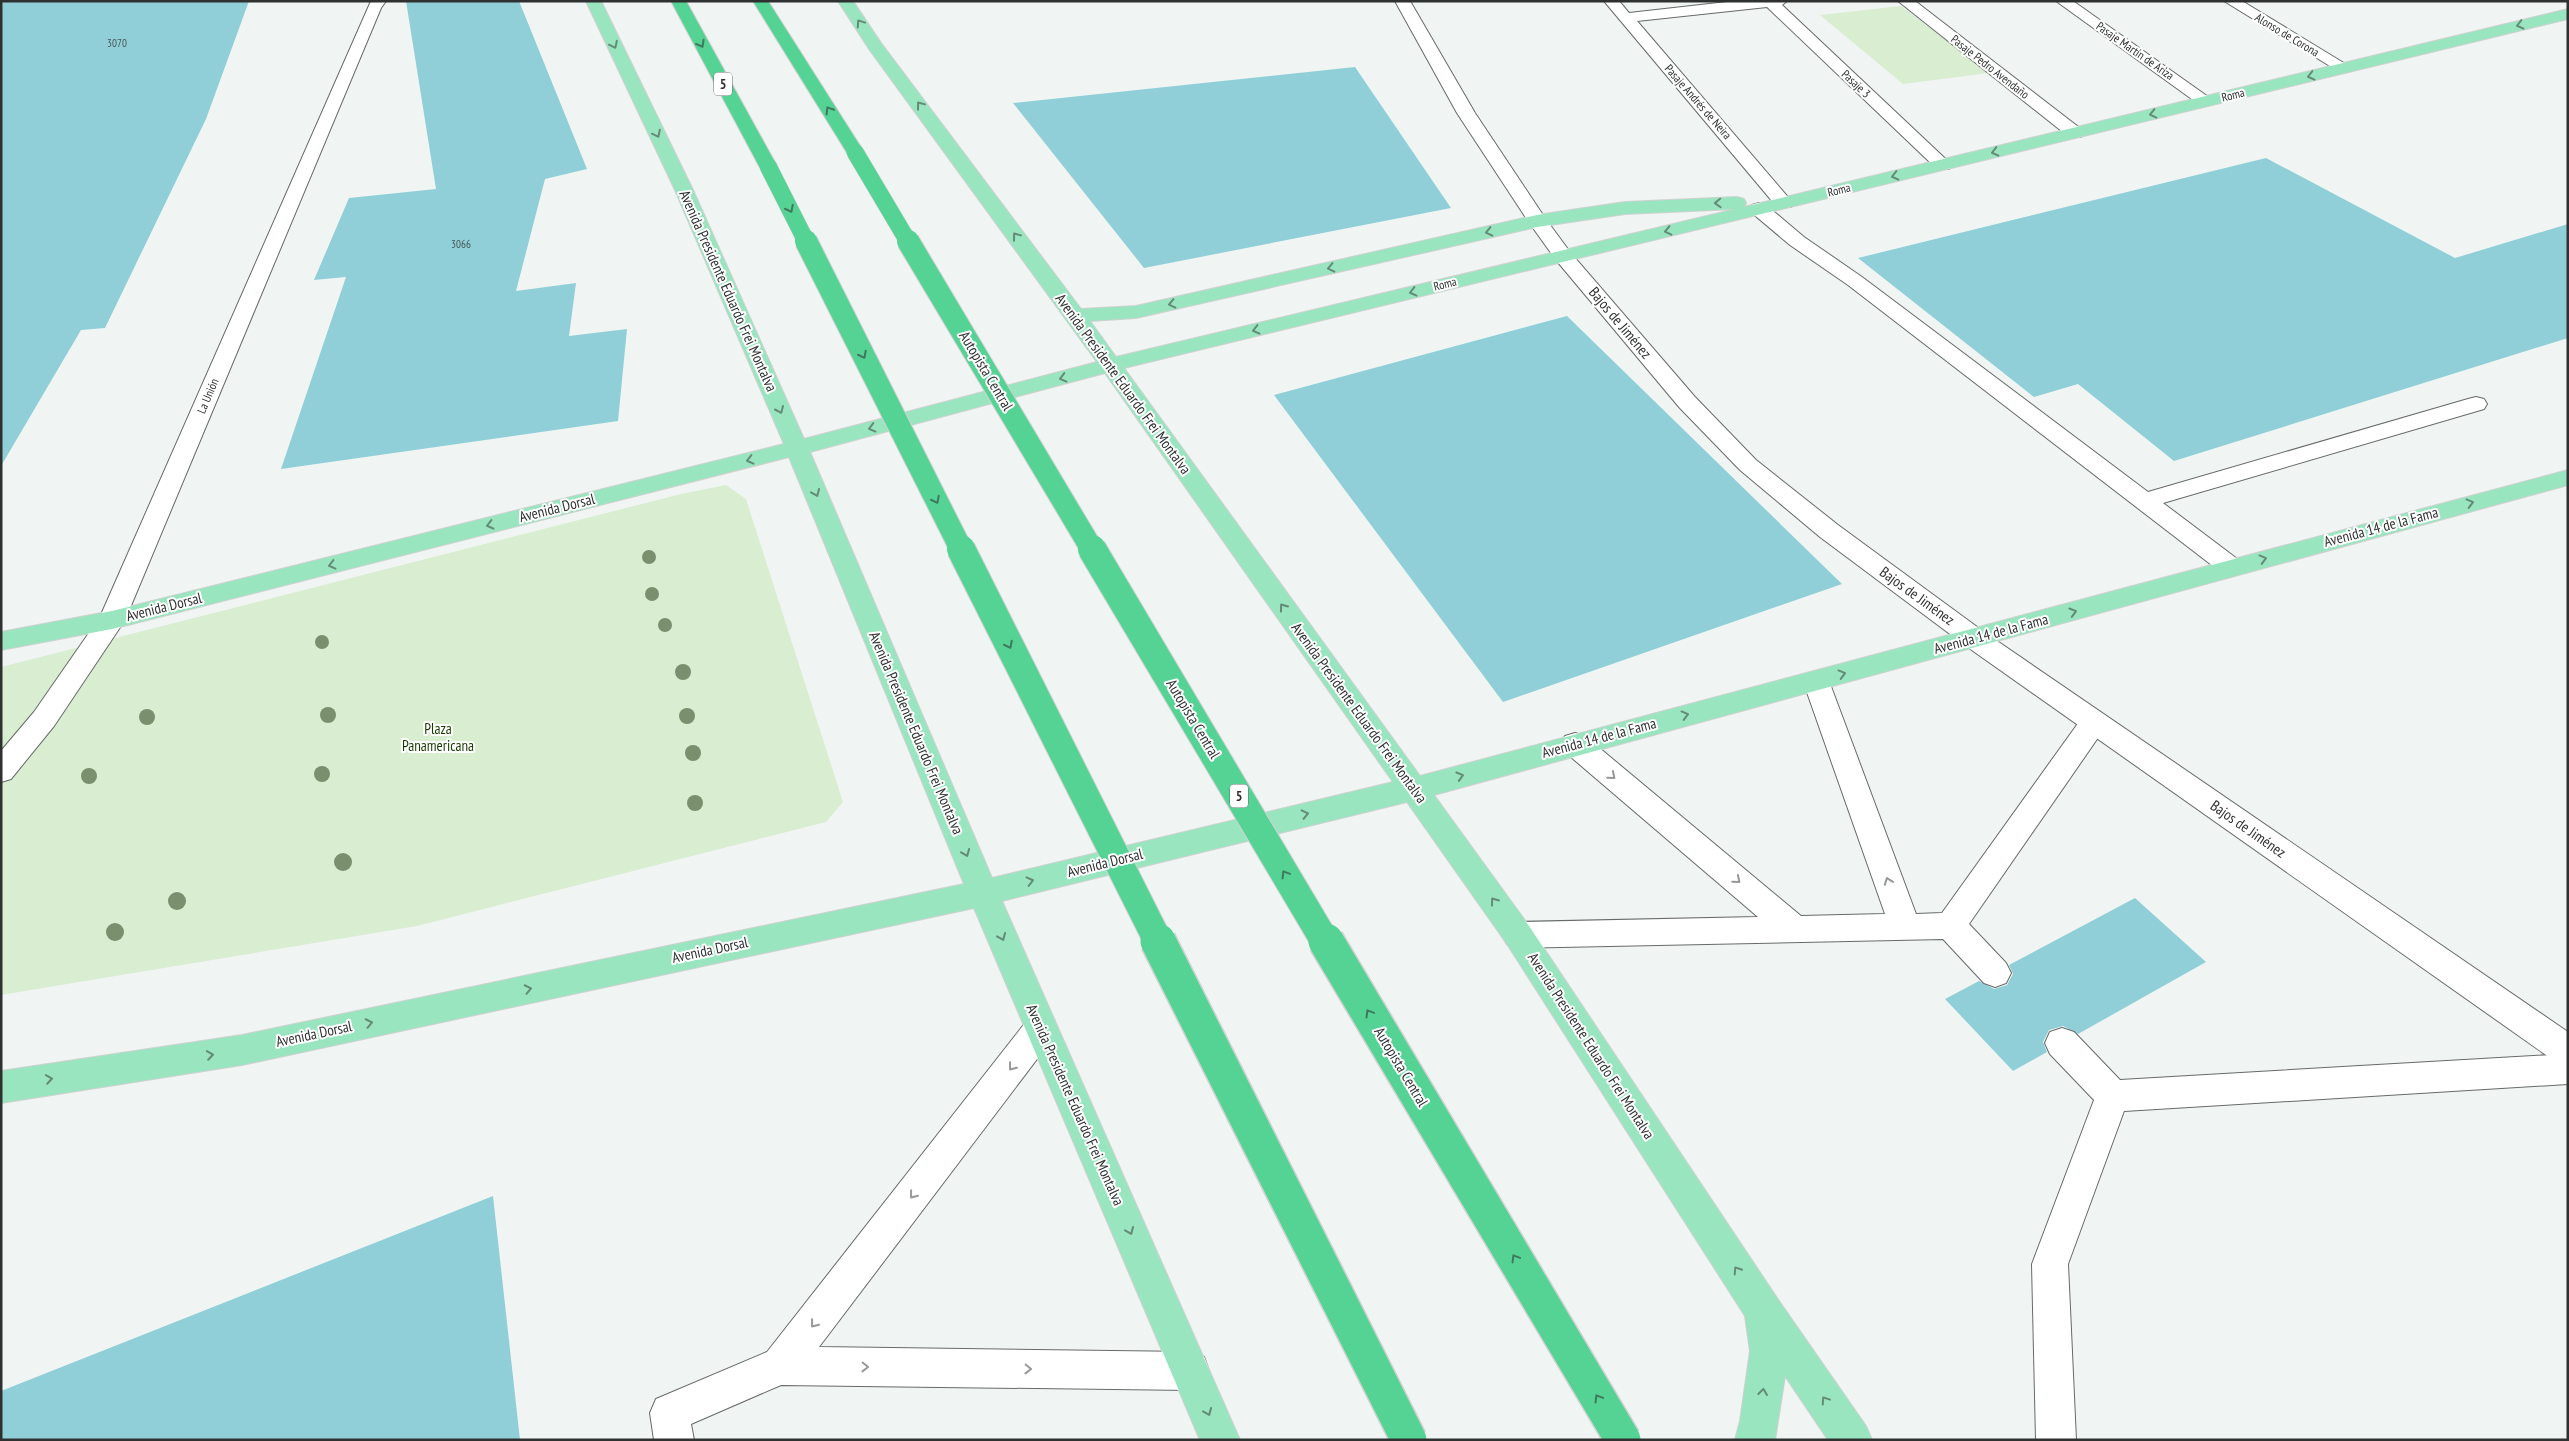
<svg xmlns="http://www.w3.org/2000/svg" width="2569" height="1441" viewBox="0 0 2569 1441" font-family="'PT Sans Narrow',sans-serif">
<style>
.green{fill:#d9edd0}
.building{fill:#90cfd7}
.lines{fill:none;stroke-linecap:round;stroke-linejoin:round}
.lane-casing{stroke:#666a69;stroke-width:2}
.street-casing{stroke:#666a69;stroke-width:2}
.secondary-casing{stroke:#666a69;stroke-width:2}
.primary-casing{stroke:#d1d1d1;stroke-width:2}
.highway-casing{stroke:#d1d1d1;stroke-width:2}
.lane{fill:#fff;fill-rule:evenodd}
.street{fill:#fff;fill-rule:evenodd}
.secondary{fill:#fff;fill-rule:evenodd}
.primary{fill:#99e5bf;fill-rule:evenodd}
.highway{fill:#55d395;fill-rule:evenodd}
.highway-bridge-far3-casing{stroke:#d1d1d1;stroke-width:18;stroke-linecap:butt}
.highway-bridge-far2-casing{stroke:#d1d1d1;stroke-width:24;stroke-linecap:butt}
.highway-bridge-far1-casing{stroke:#d1d1d1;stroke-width:30;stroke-linecap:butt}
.highway-bridge-casing{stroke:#d1d1d1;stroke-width:38;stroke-linecap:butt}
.highway-bridge-far3{stroke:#55d395;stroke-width:17}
.highway-bridge-far2{stroke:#55d395;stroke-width:22}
.highway-bridge-far1{stroke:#55d395;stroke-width:28}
.highway-bridge{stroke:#55d395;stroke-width:35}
.tree{fill:#798f6e}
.oneway{stroke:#648a78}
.oneway2{stroke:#40795d}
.oneway3{stroke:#979898}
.labels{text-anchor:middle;stroke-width:4;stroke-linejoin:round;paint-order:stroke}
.far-number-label{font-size:11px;fill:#47585a}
.far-street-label{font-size:12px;fill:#2f3030;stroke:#fff}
.shield{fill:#fff;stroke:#6d6e6e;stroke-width:1}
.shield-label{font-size:14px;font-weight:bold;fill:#2f3030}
.street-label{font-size:15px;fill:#2f3030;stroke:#fff}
.park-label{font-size:15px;fill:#183b00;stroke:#fff}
</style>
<rect width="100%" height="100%" fill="#f0f5f4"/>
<g class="green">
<path d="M 1901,6 L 1989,73 L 1903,84 L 1820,15 Z"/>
<path d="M 726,485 L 746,499 L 843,802 L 826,822 L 417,926 L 1,995 L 1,667 L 681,494 Z"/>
</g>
<g class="building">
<path d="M 1,1 L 249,1 L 206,119 L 105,328 L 81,330 L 1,466 Z"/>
<path d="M 406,1 L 519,1 L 587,169 L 545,179 L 516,291 L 576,283 L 569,336 L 627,329 L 618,421 L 281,469 L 346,277 L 314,280 L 349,198 L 436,189 Z"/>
<path d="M 1355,67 L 1451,208 L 1144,268 L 1013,103 Z"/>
<path d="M 2266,158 L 2455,258 L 2568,224 L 2568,338 L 2174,461 L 2078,384 L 2034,397 L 1858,258 Z"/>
<path d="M 1567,316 L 1842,584 L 1503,702 L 1274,395 Z"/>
<path d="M 2135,898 L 2206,962 L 2078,1034 L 2063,1026 L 2049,1030 L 2043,1042 L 2047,1052 L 2013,1071 L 1945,999 L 1979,981 L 1994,989 L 2007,985 L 2013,974 L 2009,965 Z"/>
<path d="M 493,1196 L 520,1440 L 1,1440 L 1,1391 Z"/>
</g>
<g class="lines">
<g class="lane-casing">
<g id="lane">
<path d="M 1759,203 L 1766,205 L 1804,237 L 1862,277 L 2148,492 L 2468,399 L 2476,397 L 2484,399 L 2487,404 L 2484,409 L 2163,503 L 2240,561 L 2243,567 L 2240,573 L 2231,575 L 2222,573 L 1848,285 L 1790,245 L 1752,213 L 1750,209 L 1752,205 Z"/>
<path d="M 1816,671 L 1825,674 L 1829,681 L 1916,914 L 1942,913 L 2084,715 L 2094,712 L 2104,715 L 2108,722 L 2104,729 L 1969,924 L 2006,963 L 2011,973 L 2006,983 L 1995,987 L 1984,983 L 1943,939 L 1518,948 L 1507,944 L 1502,935 L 1507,926 L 1518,922 L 1758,917 L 1565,752 L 1561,744 L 1565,736 L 1575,733 L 1585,736 L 1801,916 L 1885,914 L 1803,681 L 1807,674 Z"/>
<path d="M 1041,1013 L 1053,1018 L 1057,1028 L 1053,1038 L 819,1347 L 1190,1352 L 1204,1357 L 1209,1371 L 1204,1385 L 1190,1390 L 781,1385 L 691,1424 L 694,1440 L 654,1440 L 650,1413 L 656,1399 L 767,1352 L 1029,1018 Z"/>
<path d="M 2062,1028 L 2074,1032 L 2120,1080 L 2568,1054 L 2568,1084 L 2124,1111 L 2068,1264 L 2076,1440 L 2036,1440 L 2032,1264 L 2094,1100 L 2050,1054 L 2045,1043 L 2050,1032 Z"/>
</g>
</g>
<g class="street-casing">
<g id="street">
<path d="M 371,1 L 386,1 L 381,8 L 125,620 L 54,726 L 11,779 L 1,782 L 1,751 L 34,712 L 100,617 Z"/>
<path d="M 1604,1 L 1619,1 L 1629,13 L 1736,1 L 1787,1 L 1782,5 L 1952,165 L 1949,169 L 1937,169 L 1767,7 L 1637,21 L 1793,203 L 1791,207 L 1777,207 Z"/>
<path d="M 1898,1 L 1915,1 L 2081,129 L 2084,133 L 2081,137 L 2069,137 Z"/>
<path d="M 2056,1 L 2073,1 L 2214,101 L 2212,105 L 2200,105 Z"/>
<path d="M 2224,1 L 2242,1 L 2352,68 L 2350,71 L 2338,71 Z"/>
</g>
</g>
<g class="secondary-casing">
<path id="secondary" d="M 1395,1 L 1410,1 L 1475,113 L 1545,218 L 1570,252 L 1695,397 L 1756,460 L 1838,525 L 1984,632 L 2568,1032 L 2568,1066 L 2556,1062 L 1966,646 L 1820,537 L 1740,470 L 1679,407 L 1556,260 L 1528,221 L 1457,113 Z"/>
</g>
<g class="primary-casing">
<path id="primary" d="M 586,1 L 601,1 L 693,190 L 804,439 L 1097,362 L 869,49 L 838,1 L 853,1 L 881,43 L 1081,309 L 1136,306 L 1537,215 L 1625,202 L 1737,197 L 1744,199 L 1746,203 L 1744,207 L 2568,9 L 2568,19 L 1124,368 L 1420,776 L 2568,470 L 2568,485 L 1434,795 L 1529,926 L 1777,1298 L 1866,1426 L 1872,1440 L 1828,1440 L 1785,1376 L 1775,1440 L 1735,1440 L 1740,1421 L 1750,1351 L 1745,1316 L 1507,944 L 1407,802 L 1002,901 L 1240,1440 L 1200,1440 L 974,908 L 242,1065 L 1,1103 L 1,1071 L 242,1035 L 964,884 L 789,457 L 112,629 L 1,650 L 1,632 L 112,611 L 784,444 L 675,190 ZM 1736,209 L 1116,357 L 1090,321 L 1136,318 L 1537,227 L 1625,214 ZM 1105,373 L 1393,782 L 992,878 L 810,452 Z"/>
</g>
<g class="highway-casing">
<g id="highway">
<path d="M 671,1 L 686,1 L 777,166 L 774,170 L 762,170 L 759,166 Z"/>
<path d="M 753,1 L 768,1 L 864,152 L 861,156 L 849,156 Z"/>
</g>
</g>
<use href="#lane" class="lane"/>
<use href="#street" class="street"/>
<use href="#secondary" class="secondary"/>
<use href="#primary" class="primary"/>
<use href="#highway" class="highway"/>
<g class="highway-bridge-far3-casing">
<g id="highway-bridge-far3">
<path d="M 855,152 L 909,243"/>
<path d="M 768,166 L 807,243"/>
</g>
</g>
<g class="highway-bridge-far2-casing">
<g id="highway-bridge-far2">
<path d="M 806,241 L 962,551"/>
<path d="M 908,241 L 1093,551"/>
</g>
</g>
<g class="highway-bridge-far1-casing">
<g id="highway-bridge-far1">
<path d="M 961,549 L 1159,943"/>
<path d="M 1092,549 L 1326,943"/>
</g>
</g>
<g class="highway-bridge-casing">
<g id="highway-bridge">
<path d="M 1158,941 L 1409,1440"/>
<path d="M 1326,941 L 1623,1440"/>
</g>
</g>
<use href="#highway-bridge-far3" class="highway-bridge-far3"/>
<use href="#highway-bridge-far2" class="highway-bridge-far2"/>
<use href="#highway-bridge-far1" class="highway-bridge-far1"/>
<use href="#highway-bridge" class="highway-bridge"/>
</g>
<g class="tree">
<circle cx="649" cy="557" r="7"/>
<circle cx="652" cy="594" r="7"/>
<circle cx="665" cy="625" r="7"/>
<circle cx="322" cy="642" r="7"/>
<circle cx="683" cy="672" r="8"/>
<circle cx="328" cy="715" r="8"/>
<circle cx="687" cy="716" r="8"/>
<circle cx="147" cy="717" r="8"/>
<circle cx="693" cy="753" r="8"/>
<circle cx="322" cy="774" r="8"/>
<circle cx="89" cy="776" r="8"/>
<circle cx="695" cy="803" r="8"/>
<circle cx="343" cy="862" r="9"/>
<circle cx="177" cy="901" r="9"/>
<circle cx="115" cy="932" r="9"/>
</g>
<defs><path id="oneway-chevron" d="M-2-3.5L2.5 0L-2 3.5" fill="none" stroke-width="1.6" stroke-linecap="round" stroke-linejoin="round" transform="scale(1.25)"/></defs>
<g class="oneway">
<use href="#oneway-chevron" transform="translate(860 23) rotate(-124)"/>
<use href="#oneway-chevron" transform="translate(2520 25) rotate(166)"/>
<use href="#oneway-chevron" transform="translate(614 45) rotate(64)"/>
<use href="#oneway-chevron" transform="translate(2311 76) rotate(166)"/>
<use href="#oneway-chevron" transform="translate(920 105) rotate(-127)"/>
<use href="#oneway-chevron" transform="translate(2153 114) rotate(167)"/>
<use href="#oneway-chevron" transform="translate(657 134) rotate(64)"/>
<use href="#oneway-chevron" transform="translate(1995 152) rotate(166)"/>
<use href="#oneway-chevron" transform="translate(1895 176) rotate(166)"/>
<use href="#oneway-chevron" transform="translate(1718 203) rotate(178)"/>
<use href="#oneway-chevron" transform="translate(1668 231) rotate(167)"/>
<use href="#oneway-chevron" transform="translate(1489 232) rotate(167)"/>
<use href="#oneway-chevron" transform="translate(1016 236) rotate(-127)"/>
<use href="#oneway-chevron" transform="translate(1331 268) rotate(167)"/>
<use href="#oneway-chevron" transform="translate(1413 292) rotate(166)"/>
<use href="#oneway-chevron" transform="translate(1172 304) rotate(167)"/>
<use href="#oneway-chevron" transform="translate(1256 330) rotate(166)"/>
<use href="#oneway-chevron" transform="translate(1063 378) rotate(165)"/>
<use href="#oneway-chevron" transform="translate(780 410) rotate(66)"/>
<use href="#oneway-chevron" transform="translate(872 428) rotate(165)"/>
<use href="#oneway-chevron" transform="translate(750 460) rotate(166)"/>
<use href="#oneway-chevron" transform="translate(816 493) rotate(67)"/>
<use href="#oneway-chevron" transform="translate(2470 503) rotate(-15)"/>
<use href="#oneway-chevron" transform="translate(490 525) rotate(166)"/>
<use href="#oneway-chevron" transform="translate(2263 559) rotate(-15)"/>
<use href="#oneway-chevron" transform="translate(332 565) rotate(166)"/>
<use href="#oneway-chevron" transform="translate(1283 607) rotate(-126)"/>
<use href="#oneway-chevron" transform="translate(2073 612) rotate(-16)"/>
<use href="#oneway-chevron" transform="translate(1842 674) rotate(-15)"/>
<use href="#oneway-chevron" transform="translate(1685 715) rotate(-15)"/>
<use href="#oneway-chevron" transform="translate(1460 776) rotate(-16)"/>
<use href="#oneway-chevron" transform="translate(1305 814) rotate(-13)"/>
<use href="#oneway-chevron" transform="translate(966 853) rotate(68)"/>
<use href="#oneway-chevron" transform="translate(1030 881) rotate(-14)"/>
<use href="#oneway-chevron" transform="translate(1494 901) rotate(-126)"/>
<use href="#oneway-chevron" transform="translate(1002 937) rotate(67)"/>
<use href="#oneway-chevron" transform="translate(528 989) rotate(-12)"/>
<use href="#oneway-chevron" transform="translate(369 1023) rotate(-12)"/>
<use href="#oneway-chevron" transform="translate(210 1055) rotate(-9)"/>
<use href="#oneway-chevron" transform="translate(49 1079) rotate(-9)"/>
<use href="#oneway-chevron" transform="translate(1130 1231) rotate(67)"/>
<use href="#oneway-chevron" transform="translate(1737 1270) rotate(-123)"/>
<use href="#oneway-chevron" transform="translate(1763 1392) rotate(-83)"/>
<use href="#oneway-chevron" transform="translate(1825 1400) rotate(-124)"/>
<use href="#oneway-chevron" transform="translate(1208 1412) rotate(67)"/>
</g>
<g class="oneway2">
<use href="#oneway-chevron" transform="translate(701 44) rotate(61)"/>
<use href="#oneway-chevron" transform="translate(829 110) rotate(-122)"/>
<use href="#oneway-chevron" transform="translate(790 209) rotate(63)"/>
<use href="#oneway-chevron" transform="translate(863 355) rotate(63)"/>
<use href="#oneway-chevron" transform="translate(936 500) rotate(63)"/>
<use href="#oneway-chevron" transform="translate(1009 645) rotate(63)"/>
<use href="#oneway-chevron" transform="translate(1285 874) rotate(-121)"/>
<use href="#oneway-chevron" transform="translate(1369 1013) rotate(-121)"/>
<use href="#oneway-chevron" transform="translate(1515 1258) rotate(-121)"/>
<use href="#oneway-chevron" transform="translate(1598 1398) rotate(-121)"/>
</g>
<g class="oneway3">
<use href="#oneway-chevron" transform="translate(1612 776) rotate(40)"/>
<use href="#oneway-chevron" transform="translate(1737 880) rotate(40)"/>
<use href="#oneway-chevron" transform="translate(1888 881) rotate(-110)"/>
<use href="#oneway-chevron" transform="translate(1012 1067) rotate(128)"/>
<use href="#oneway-chevron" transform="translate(913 1195) rotate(128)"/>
<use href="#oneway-chevron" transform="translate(814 1324) rotate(128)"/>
<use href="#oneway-chevron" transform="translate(865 1367) rotate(1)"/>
<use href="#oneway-chevron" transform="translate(1028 1369) rotate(1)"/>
</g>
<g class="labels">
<g class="far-number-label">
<text x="117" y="47">3070</text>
<text x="461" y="248">3066</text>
</g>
<g class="far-street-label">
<text transform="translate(2287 35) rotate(31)" y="4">Alonso de Corona</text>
<text transform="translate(2135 51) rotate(35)" y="4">Pasaje Martín de Ariza</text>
<text transform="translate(1990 67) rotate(38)" y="4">Pasaje Pedro Avendaño</text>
<text transform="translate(1856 84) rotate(43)" y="4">Pasaje 3</text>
<text transform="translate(2233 95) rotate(-14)" y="4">Roma</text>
<text transform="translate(1698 102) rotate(49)" y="4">Pasaje Andrés de Neira</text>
<text transform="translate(1839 190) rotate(-14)" y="4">Roma</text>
<text transform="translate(1445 284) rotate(-14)" y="4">Roma</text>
<text transform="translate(208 396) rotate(-67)" y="4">La Unión</text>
</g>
<g class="shield">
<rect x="714" y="72.5" width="18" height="23" rx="4"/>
<rect x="1230" y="784.5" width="18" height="23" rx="4"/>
</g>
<g class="shield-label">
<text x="723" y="89">5</text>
<text x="1239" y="801">5</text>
</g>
<g class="street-label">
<text transform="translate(728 291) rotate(66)" y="5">Avenida Presidente Eduardo Frei Montalva</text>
<text transform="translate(1620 323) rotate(50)" y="5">Bajos de Jiménez</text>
<text transform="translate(986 371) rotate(59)" y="5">Autopista Central</text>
<text transform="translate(1123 384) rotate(54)" y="5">Avenida Presidente Eduardo Frei Montalva</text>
<text transform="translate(557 508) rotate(-14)" y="5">Avenida Dorsal</text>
<text transform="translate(2381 527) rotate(-15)" y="5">Avenida 14 de la Fama</text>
<text transform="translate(1917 596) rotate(36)" y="5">Bajos de Jiménez</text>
<text transform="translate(164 607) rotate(-14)" y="5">Avenida Dorsal</text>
<text transform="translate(1991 634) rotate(-15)" y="5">Avenida 14 de la Fama</text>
<text transform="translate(1359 713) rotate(54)" y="5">Avenida Presidente Eduardo Frei Montalva</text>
<text transform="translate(1193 719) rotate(59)" y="5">Autopista Central</text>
<text transform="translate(916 733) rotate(67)" y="5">Avenida Presidente Eduardo Frei Montalva</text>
<text transform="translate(1599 738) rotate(-15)" y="5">Avenida 14 de la Fama</text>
<text transform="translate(2248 829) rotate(35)" y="5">Bajos de Jiménez</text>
<text transform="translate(1105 863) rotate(-14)" y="5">Avenida Dorsal</text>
<text transform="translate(710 950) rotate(-12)" y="5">Avenida Dorsal</text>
<text transform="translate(314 1034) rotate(-12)" y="5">Avenida Dorsal</text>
<text transform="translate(1591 1046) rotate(57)" y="5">Avenida Presidente Eduardo Frei Montalva</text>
<text transform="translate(1401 1067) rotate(59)" y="5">Autopista Central</text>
<text transform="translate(1075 1105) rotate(66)" y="5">Avenida Presidente Eduardo Frei Montalva</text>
</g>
<g class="park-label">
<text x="438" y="734">Plaza<tspan x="438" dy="17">Panamericana</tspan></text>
</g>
</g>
<rect width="2569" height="1441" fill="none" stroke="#2f3030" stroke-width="5"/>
</svg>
